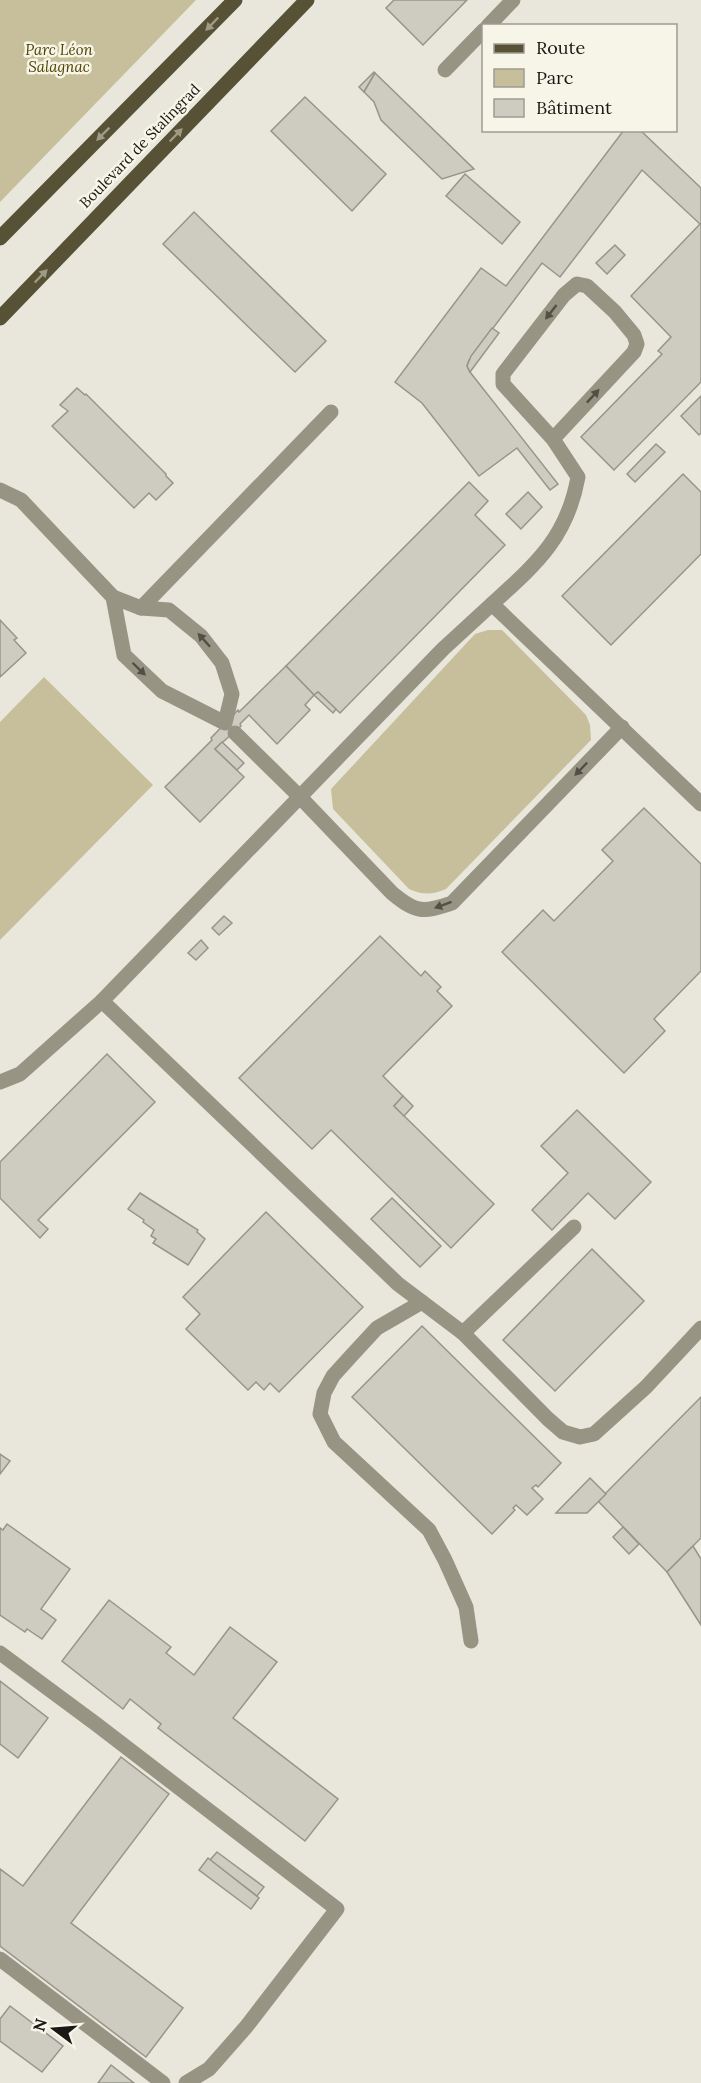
<svg xmlns="http://www.w3.org/2000/svg" width="701" height="2083" viewBox="0 0 701 2083" font-family="Lora,serif">
<style>
.green{fill:#c7bf9b}
.building{fill:#ceccc1;stroke:#97958a;stroke-width:1.5}
.lines{fill:none;stroke-linecap:round;stroke-linejoin:round}
.minor{stroke:#979484;stroke-width:15}
.major{stroke:#575135;stroke-width:15}
.oneway{fill:#9f9a86}
.oneway2{fill:#525046}
.labels{text-anchor:middle;stroke-width:5;stroke-linejoin:round;paint-order:stroke}
.park-label{font-size:15px;font-style:italic;fill:#514400;stroke:#f7f4e8}
.street-label{font-size:15px;fill:#191814;stroke:#f7f4e8}
</style>
<rect width="100%" height="100%" fill="#e9e7db"/>
<g class="green">
<path d="M 0,0 L 196,0 L 0,202 Z"/>
<path d="M 488,630 L 502,630 L 586,715 L 590,725 L 591,740 L 446,889 C 431,895 423,895 409,889 L 333,809 L 331,789 L 475,634 Z"/>
<path d="M 44,677 L 153,785 L 0,940 L 0,722 Z"/>
</g>
<g class="building">
<path d="M 394,0 L 467,0 L 423,45 L 386,8 Z"/>
<path d="M 374,72 L 375,73 L 364,92 L 359,87 Z"/>
<path d="M 375,73 L 474,169 L 442,179 L 381,120 L 374,102 L 364,92 Z"/>
<path d="M 305,97 L 386,174 L 352,211 L 271,131 Z"/>
<path d="M 624,130 L 640,130 L 701,188 L 701,382 L 614,470 L 581,437 L 662,354 L 658,351 L 671,337 L 631,296 L 700,224 L 642,170 L 560,277 L 542,263 L 469,360 L 467,366 L 470,372 L 558,484 L 550,490 L 517,448 L 479,476 L 422,403 L 395,382 L 481,268 L 506,286 Z"/>
<path d="M 465,174 L 520,222 L 502,244 L 446,196 Z"/>
<path d="M 194,212 L 326,341 L 295,372 L 163,244 Z"/>
<path d="M 615,245 L 625,255 L 607,274 L 596,263 Z"/>
<path d="M 492,328 L 499,333 L 470,372 L 467,366 L 471,356 Z"/>
<path d="M 77,388 L 85,395 L 86,394 L 166,474 L 166,476 L 173,483 L 156,500 L 149,493 L 134,508 L 52,426 L 68,411 L 60,405 Z"/>
<path d="M 701,396 L 701,433 L 699,435 L 681,416 Z"/>
<path d="M 656,444 L 665,452 L 635,482 L 627,474 Z"/>
<path d="M 683,474 L 701,492 L 701,554 L 611,645 L 562,596 Z"/>
<path d="M 469,482 L 488,501 L 475,515 L 505,545 L 340,713 L 318,692 L 314,695 L 286,666 Z"/>
<path d="M 528,492 L 542,507 L 521,529 L 506,514 Z"/>
<path d="M 0,620 L 17,638 L 14,640 L 26,653 L 0,677 Z"/>
<path d="M 286,666 L 314,695 L 305,705 L 310,710 L 277,744 L 249,715 L 240,724 L 241,726 L 215,749 L 244,777 L 200,822 L 165,787 L 212,740 L 211,738 L 238,710 L 239,712 Z"/>
<path d="M 318,692 L 336,709 L 333,713 L 314,695 Z"/>
<path d="M 222,742 L 244,763 L 237,770 L 215,749 Z"/>
<path d="M 644,808 L 701,864 L 701,971 L 654,1019 L 665,1031 L 624,1073 L 502,952 L 543,910 L 554,921 L 613,861 L 602,850 Z"/>
<path d="M 224,916 L 232,923 L 219,935 L 212,928 Z"/>
<path d="M 380,936 L 421,976 L 425,971 L 441,987 L 437,991 L 452,1006 L 383,1076 L 403,1096 L 394,1106 L 494,1204 L 451,1248 L 331,1130 L 312,1149 L 239,1078 Z"/>
<path d="M 201,940 L 208,948 L 196,960 L 188,953 Z"/>
<path d="M 107,1054 L 155,1102 L 38,1220 L 48,1229 L 40,1238 L 0,1198 L 0,1162 Z"/>
<path d="M 403,1096 L 413,1106 L 404,1116 L 394,1106 Z"/>
<path d="M 577,1110 L 651,1182 L 615,1219 L 588,1193 L 552,1230 L 532,1210 L 568,1173 L 541,1146 Z"/>
<path d="M 140,1193 L 198,1230 L 197,1232 L 205,1239 L 188,1265 L 153,1243 L 156,1239 L 151,1236 L 154,1230 L 143,1222 L 144,1220 L 128,1209 Z"/>
<path d="M 392,1198 L 441,1246 L 420,1267 L 371,1219 Z"/>
<path d="M 266,1212 L 363,1307 L 279,1392 L 270,1383 L 264,1390 L 256,1382 L 248,1390 L 186,1329 L 200,1314 L 183,1297 Z"/>
<path d="M 592,1249 L 644,1301 L 555,1391 L 503,1340 Z"/>
<path d="M 422,1326 L 561,1463 L 538,1487 L 536,1485 L 532,1488 L 543,1499 L 527,1515 L 516,1505 L 513,1508 L 515,1510 L 492,1534 L 352,1397 Z"/>
<path d="M 701,1397 L 701,1538 L 667,1572 L 598,1501 Z"/>
<path d="M 0,1454 L 10,1461 L 0,1474 Z"/>
<path d="M 590,1478 L 606,1494 L 587,1513 L 556,1513 Z"/>
<path d="M 7,1524 L 70,1569 L 41,1609 L 56,1620 L 42,1639 L 27,1629 L 25,1632 L 0,1615 L 0,1528 L 3,1530 Z"/>
<path d="M 623,1527 L 639,1544 L 629,1554 L 613,1537 Z"/>
<path d="M 693,1546 L 701,1559 L 701,1625 L 667,1572 Z"/>
<path d="M 109,1600 L 171,1647 L 166,1653 L 194,1675 L 230,1627 L 277,1662 L 233,1718 L 338,1799 L 305,1841 L 158,1728 L 161,1724 L 130,1699 L 123,1709 L 62,1661 Z"/>
<path d="M 0,1681 L 48,1718 L 18,1758 L 0,1744 Z"/>
<path d="M 121,1757 L 169,1794 L 71,1923 L 183,2008 L 146,2057 L 0,1946 L 0,1869 L 23,1886 Z"/>
<path d="M 217,1852 L 264,1887 L 257,1896 L 210,1860 Z"/>
<path d="M 208,1858 L 259,1898 L 251,1909 L 199,1870 Z"/>
<path d="M 10,2006 L 63,2046 L 42,2072 L 0,2041 L 0,2019 Z"/>
<path d="M 111,2065 L 134,2083 L 98,2083 Z"/>
</g>
<g class="lines">
<g class="minor">
<path d="M 488,26 L 513,0"/>
<path d="M 445,70 L 484,30"/>
<path d="M 0,490 L 21,500 L 113,597 L 141,608 L 169,610 L 201,636 L 222,663 L 232,694 L 225,723 L 162,691 L 124,655 L 113,597"/>
<path d="M 492,604 C 536,564 567,538 578,477 L 553,439 L 503,384 L 503,374 L 564,295 L 577,284 L 587,286 L 615,312 L 634,335 L 637,344 L 634,352 L 553,439"/>
<path d="M 141,608 L 331,412"/>
<path d="M 235,733 L 301,798 L 392,893 C 416,913 423,913 452,903 L 622,727"/>
<path d="M 701,804 L 492,604 L 443,649 L 102,1001 L 398,1284 L 463,1333 L 548,1419 L 563,1432 L 580,1437 L 594,1434 L 646,1387 L 701,1328"/>
<path d="M 0,1082 L 20,1074 L 102,1001"/>
<path d="M 422,1302 L 377,1328 L 352,1355 L 333,1376 L 324,1393 L 320,1414 L 334,1442 L 429,1530 L 445,1560 L 466,1607 L 471,1641"/>
<path d="M 463,1333 L 574,1227"/>
<path d="M 0,1653 L 96,1724 L 337,1909 L 246,2027 L 209,2069 L 186,2083"/>
<path d="M 0,1959 L 163,2083"/>
</g>
<g class="major">
<path d="M 0,238 L 235,0"/>
<path d="M 0,318 L 307,0"/>
</g>
</g>
<defs><path id="oneway-solid" d="M-6-.8H1V-3.2L6.5 0L1 3.2V.8H-6Z" transform="scale(1.5)"/></defs>
<g class="oneway">
<use href="#oneway-solid" transform="translate(212 24) rotate(134)"/>
<use href="#oneway-solid" transform="translate(103 134) rotate(135)"/>
<use href="#oneway-solid" transform="translate(176 135) rotate(-46)"/>
<use href="#oneway-solid" transform="translate(41 276) rotate(-46)"/>
</g>
<g class="oneway2">
<use href="#oneway-solid" transform="translate(551 312) rotate(128)"/>
<use href="#oneway-solid" transform="translate(593 396) rotate(-47)"/>
<use href="#oneway-solid" transform="translate(204 640) rotate(-132)"/>
<use href="#oneway-solid" transform="translate(139 669) rotate(44)"/>
<use href="#oneway-solid" transform="translate(581 769) rotate(134)"/>
<use href="#oneway-solid" transform="translate(443 905) rotate(160)"/>
</g>
<g class="labels">
<g class="park-label">
<text x="59" y="55">Parc Léon<tspan x="59" dy="17">Salagnac</tspan></text>
</g>
<g class="street-label">
<text transform="translate(140 146) rotate(-46)" y="5">Boulevard de Stalingrad</text>
</g>
</g>
<rect x="482" y="24" width="195" height="108" fill="#f7f4e8" stroke="#9e9c93" stroke-width="1.5"/>
<rect x="494" y="44" width="30" height="9" fill="#575135" stroke="#9e9c93" stroke-width="1.5"/>
<text x="536" y="54" font-size="18" fill="#191814">Route</text>
<rect x="494" y="69" width="30" height="18" fill="#c7bf9b" stroke="#9e9c93" stroke-width="1.5"/>
<text x="536" y="84" font-size="18" fill="#191814">Parc</text>
<rect x="494" y="99" width="30" height="18" fill="#ceccc1" stroke="#9e9c93" stroke-width="1.5"/>
<text x="536" y="114" font-size="18" fill="#191814">Bâtiment</text>
<g transform="translate(54 2029) rotate(286)" stroke="#f7f4e8" stroke-width="4.5" paint-order="stroke">
<path d="M0-4.5L10 22L0 15L-10 22Z" fill="#191814"/>
<text y="-9" font-size="16" font-weight="bold" text-anchor="middle" fill="#191814">N</text>
</g>
</svg>
